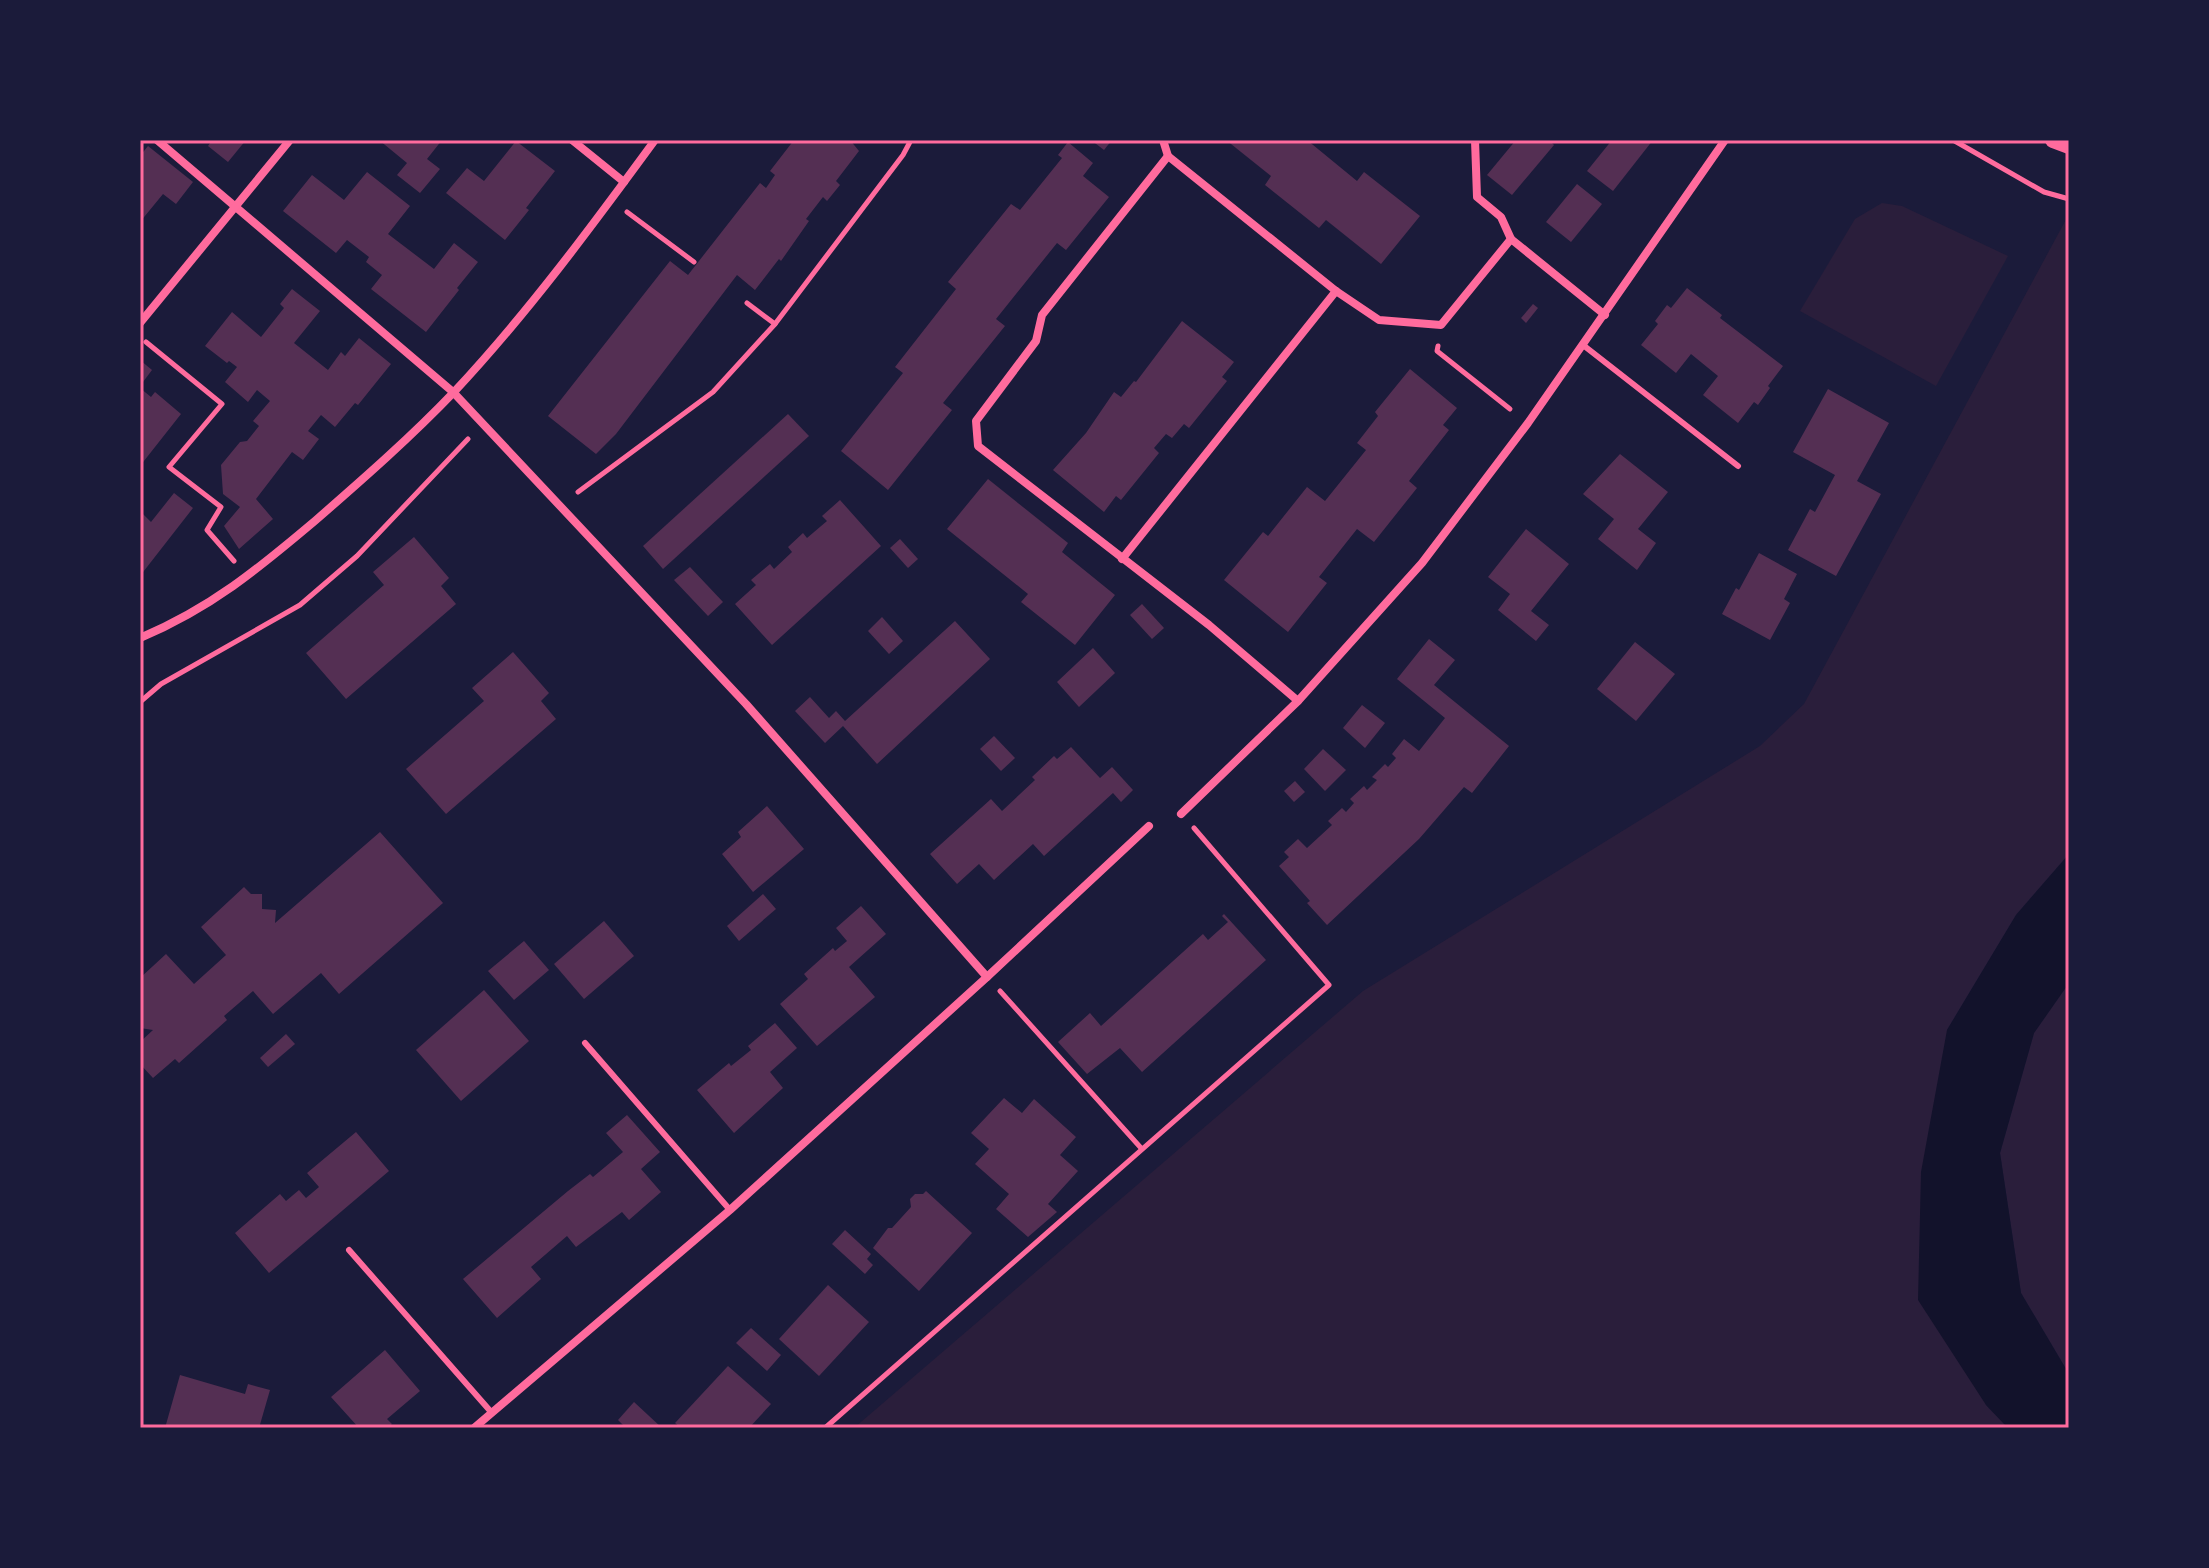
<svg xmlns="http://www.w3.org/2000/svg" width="2209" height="1568" viewBox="0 0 2209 1568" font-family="'Playfair Display',serif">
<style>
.green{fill:#2a1e3b}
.water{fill:#12122b}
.building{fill:#542f53}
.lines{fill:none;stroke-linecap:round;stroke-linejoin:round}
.path{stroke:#ff6b9d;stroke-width:5}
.service{stroke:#ff6b9d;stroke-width:6}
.minor{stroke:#ff6b9d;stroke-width:8}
.secondary{stroke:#ff6b9d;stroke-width:16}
.neatline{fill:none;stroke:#ff6b9d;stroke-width:3}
</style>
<rect width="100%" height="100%" fill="#1b1b3a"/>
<g class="green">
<path d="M 1882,203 L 1902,206 L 2008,256 L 1936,386 L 1800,311 L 1855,219 Z"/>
<path d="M 2069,214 L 2069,854 L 2016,915 L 1947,1030 L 1986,1405 L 2008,1428 L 854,1428 L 1363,991 L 1760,746 L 1804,704 Z"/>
<path d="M 2069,983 L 2069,1374 L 2021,1293 L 2000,1153 L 2034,1033 Z"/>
</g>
<path class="water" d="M 2069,854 L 2069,983 L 2034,1033 L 2000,1153 L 2021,1293 L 2069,1374 L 2069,1428 L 2008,1428 L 1986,1405 L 1918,1300 L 1921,1172 L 1947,1030 L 2016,915 Z"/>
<g class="building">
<path d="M 212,140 L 246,140 L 228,162 L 208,146 Z"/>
<path d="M 379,140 L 442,140 L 427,159 L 440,169 L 420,193 L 397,175 L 407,163 Z"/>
<path d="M 794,140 L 850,140 L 859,151 L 836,181 L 840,185 L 827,201 L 823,197 L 806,219 L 809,221 L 781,261 L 779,259 L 755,290 L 737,275 L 616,434 L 596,454 L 548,416 L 670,261 L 688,275 L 760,183 L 766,188 L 775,175 L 770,171 Z"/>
<path d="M 1091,140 L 1112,140 L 1104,150 Z"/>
<path d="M 1226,140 L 1307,140 L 1357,181 L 1364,172 L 1420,216 L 1381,264 L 1326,220 L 1319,228 L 1265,185 L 1271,176 Z"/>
<path d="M 1516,140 L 1549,140 L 1554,145 L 1512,195 L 1487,175 Z"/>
<path d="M 1612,140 L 1653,140 L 1613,191 L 1587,171 Z"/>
<path d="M 516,141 L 555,171 L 526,208 L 529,210 L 505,240 L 446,193 L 467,168 L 484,181 Z"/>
<path d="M 1068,142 L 1093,163 L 1083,176 L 1109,197 L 1066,250 L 1057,243 L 996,319 L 1005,326 L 943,403 L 952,410 L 888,490 L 841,451 L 903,373 L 895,367 L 956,289 L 948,282 L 1011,204 L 1020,210 L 1062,158 L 1058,155 Z"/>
<path d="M 148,146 L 193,182 L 176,204 L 163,194 L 140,222 L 140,156 Z"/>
<path d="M 367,172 L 410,206 L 388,234 L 434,269 L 454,243 L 478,262 L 457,288 L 459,290 L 426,332 L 371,289 L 382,275 L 366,262 L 369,257 L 347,240 L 336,253 L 283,211 L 312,175 L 344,200 Z"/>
<path d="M 1577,184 L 1602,204 L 1571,242 L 1546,222 Z"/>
<path d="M 1687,288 L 1722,315 L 1720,318 L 1783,366 L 1768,386 L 1770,388 L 1758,405 L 1754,402 L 1738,423 L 1703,395 L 1718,376 L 1691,354 L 1676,373 L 1641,345 L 1658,324 L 1655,321 L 1667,305 L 1671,308 Z"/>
<path d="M 292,289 L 320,311 L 294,343 L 328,370 L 341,352 L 345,356 L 359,338 L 391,364 L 358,405 L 355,403 L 335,427 L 321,415 L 308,431 L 319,439 L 303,460 L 292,452 L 256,499 L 273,519 L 239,549 L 224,526 L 240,507 L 223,494 L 221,465 L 240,442 L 247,441 L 259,426 L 253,421 L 270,401 L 257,390 L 248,402 L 225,382 L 237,367 L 229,361 L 227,363 L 205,346 L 232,312 L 261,337 L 284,308 L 280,304 Z"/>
<path d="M 1533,304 L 1538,308 L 1526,323 L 1521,318 Z"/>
<path d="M 1182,321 L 1234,362 L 1222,377 L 1227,381 L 1189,428 L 1184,424 L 1172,438 L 1166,434 L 1154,448 L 1159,453 L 1121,500 L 1116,496 L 1104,512 L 1053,470 L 1086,433 L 1114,392 L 1121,397 L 1134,381 L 1136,382 Z"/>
<path d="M 140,360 L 152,370 L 140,386 Z"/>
<path d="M 1410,369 L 1457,408 L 1443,425 L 1449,430 L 1409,481 L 1417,488 L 1374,542 L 1357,529 L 1319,577 L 1327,583 L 1288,632 L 1224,580 L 1263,532 L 1268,536 L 1307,487 L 1325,501 L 1366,450 L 1357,443 L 1378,416 L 1375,412 Z"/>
<path d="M 140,388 L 151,397 L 155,392 L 181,414 L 140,466 Z"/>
<path d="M 1828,389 L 1889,423 L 1857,481 L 1881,494 L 1836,576 L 1788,550 L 1810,509 L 1815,512 L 1835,475 L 1793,452 Z"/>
<path d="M 788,414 L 809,436 L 663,569 L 643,546 Z"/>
<path d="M 1620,454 L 1668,492 L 1638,529 L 1656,543 L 1637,570 L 1598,539 L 1614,519 L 1583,494 Z"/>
<path d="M 988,479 L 1068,543 L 1062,552 L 1115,595 L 1075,645 L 1021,602 L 1028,594 L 947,529 Z"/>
<path d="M 174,493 L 193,508 L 140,576 L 140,511 L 151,522 Z"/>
<path d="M 840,500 L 881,546 L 772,645 L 735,604 L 756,585 L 751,580 L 770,564 L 774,569 L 792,552 L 788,547 L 803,533 L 807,538 L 827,521 L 822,516 Z"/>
<path d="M 1526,529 L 1569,564 L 1531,611 L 1549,625 L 1536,641 L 1498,610 L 1510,594 L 1488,577 Z"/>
<path d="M 414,537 L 449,578 L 441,586 L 456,604 L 346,699 L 306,653 L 384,585 L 373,572 Z"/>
<path d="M 900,539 L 918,559 L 908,568 L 890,548 Z"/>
<path d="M 1759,553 L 1797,574 L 1784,599 L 1790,603 L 1770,640 L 1722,614 L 1736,588 L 1739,590 Z"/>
<path d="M 690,567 L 723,602 L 708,616 L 674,580 Z"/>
<path d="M 1142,604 L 1164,628 L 1152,639 L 1130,615 Z"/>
<path d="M 882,617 L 903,641 L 889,654 L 868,631 Z"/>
<path d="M 955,621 L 990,659 L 877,764 L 843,726 L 825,743 L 795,711 L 810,697 L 829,718 L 836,711 L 845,721 Z"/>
<path d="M 1429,639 L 1455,660 L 1434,685 L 1509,746 L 1472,793 L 1464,787 L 1419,839 L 1327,925 L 1307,903 L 1310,901 L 1279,866 L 1289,857 L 1284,852 L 1298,839 L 1307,848 L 1332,825 L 1328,821 L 1342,808 L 1346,812 L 1354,803 L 1350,799 L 1364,786 L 1367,790 L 1377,780 L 1372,777 L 1385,764 L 1388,767 L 1396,758 L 1392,754 L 1404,739 L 1419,751 L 1445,718 L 1397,679 Z"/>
<path d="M 1635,642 L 1675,674 L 1636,721 L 1597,689 Z"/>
<path d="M 1093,648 L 1115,673 L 1079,707 L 1057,682 Z"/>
<path d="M 513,652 L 549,693 L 541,701 L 556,719 L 446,814 L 406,769 L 484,701 L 472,688 Z"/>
<path d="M 1362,705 L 1385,723 L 1365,748 L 1343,728 Z"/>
<path d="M 994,736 L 1015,758 L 1001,771 L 980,749 Z"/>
<path d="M 1071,747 L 1100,778 L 1112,767 L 1133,790 L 1121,802 L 1113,793 L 1044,856 L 1033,844 L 994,880 L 979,864 L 957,884 L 930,854 L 991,799 L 1002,811 L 1035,780 L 1032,777 L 1054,756 L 1057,759 Z"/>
<path d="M 1323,749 L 1346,770 L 1325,791 L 1304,769 Z"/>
<path d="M 1295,781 L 1305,792 L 1294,802 L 1284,791 Z"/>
<path d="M 767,806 L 804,849 L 753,892 L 722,854 L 741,837 L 738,832 Z"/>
<path d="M 380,832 L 443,903 L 339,994 L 321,973 L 273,1014 L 253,991 L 224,1016 L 227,1020 L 179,1063 L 175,1059 L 153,1078 L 140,1064 L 140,1042 L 153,1030 L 140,1028 L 140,978 L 166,954 L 194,984 L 226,955 L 201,927 L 244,887 L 251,894 L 262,894 L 262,909 L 276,910 L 275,923 Z"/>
<path d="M 763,894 L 776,909 L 739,941 L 727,926 Z"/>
<path d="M 861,906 L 886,934 L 849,967 L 875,997 L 817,1046 L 780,1004 L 808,979 L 804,974 L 833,948 L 835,951 L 847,941 L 836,928 Z"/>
<path d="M 1224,914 L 1266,960 L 1142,1072 L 1120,1048 L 1087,1074 L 1058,1042 L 1090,1013 L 1101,1026 L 1203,934 L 1208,940 L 1228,922 L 1222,916 Z"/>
<path d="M 604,921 L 634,956 L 584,999 L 554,964 Z"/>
<path d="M 524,941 L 549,970 L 514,1000 L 488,971 Z"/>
<path d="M 484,990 L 529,1041 L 461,1101 L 416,1050 Z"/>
<path d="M 775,1023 L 797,1048 L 770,1072 L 783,1088 L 734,1133 L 697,1090 L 729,1063 L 731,1066 L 751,1050 L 748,1046 Z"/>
<path d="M 286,1034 L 295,1044 L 268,1067 L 260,1058 Z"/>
<path d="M 1004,1098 L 1022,1113 L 1034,1099 L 1076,1137 L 1060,1155 L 1078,1171 L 1048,1204 L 1057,1212 L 1028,1237 L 996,1209 L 1009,1194 L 975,1164 L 989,1149 L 971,1133 Z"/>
<path d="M 627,1115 L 660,1152 L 641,1169 L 661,1192 L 629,1220 L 622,1212 L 576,1247 L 567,1236 L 531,1267 L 541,1279 L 497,1318 L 463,1279 L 568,1191 L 590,1174 L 593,1177 L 623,1152 L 606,1133 Z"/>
<path d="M 356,1132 L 389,1171 L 269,1273 L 235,1233 L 280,1194 L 286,1201 L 299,1190 L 306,1198 L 319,1187 L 307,1173 Z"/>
<path d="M 926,1191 L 972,1233 L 919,1291 L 873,1248 L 888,1228 L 892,1228 L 911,1207 L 910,1199 L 915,1194 L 923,1194 Z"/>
<path d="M 845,1230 L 871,1254 L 867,1259 L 873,1265 L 865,1274 L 832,1244 Z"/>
<path d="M 828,1285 L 869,1322 L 819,1376 L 779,1339 Z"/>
<path d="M 751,1328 L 781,1355 L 767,1371 L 736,1343 Z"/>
<path d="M 385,1350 L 420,1391 L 387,1419 L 392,1424 L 387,1428 L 359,1428 L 331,1397 Z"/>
<path d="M 728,1366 L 771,1404 L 749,1428 L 681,1428 L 675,1423 Z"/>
<path d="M 180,1375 L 245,1394 L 248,1384 L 270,1390 L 259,1428 L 165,1428 Z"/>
<path d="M 634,1402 L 662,1428 L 626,1428 L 618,1420 Z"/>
</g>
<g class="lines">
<g class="path">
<path d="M 1953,140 L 2044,192 L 2069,199"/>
<path d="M 627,212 L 694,262"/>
<path d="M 747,303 L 775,324"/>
<path d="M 146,342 L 222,404 L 169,467 L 221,507 L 207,530 L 234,561"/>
<path d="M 1438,346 L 1437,351 L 1510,409"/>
<path d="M 578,492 L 713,392 L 775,324 L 903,155 L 911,140"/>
<path d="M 140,702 L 161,684 L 300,605 L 357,556 L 468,439"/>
<path d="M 1000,991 L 1141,1148"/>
<path d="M 825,1428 L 1329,985 L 1194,828"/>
</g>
<g class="service">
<path d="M 1583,345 L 1738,466"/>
<path d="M 585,1043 L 730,1210"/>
<path d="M 349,1250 L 492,1413"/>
</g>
<g class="minor">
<path d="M 157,140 L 453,392 L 746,704 L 987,977 L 730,1210 L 474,1428"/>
<path d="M 572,140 L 624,182"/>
<path d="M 1163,140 L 1168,156 L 1336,291 L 1379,320 L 1441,325 L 1511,239 L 1605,315"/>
<path d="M 1475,140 L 1477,197 L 1501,217 L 1511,239"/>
<path d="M 1168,156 L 1042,315 L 1036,341 L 976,421 L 978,446 L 1209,625 L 1298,701"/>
<path d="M 140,323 L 290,140"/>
<path d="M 1122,559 L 1336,291"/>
<path d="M 140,638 C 211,608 258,569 316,520 C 363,479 411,437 454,392 C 527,314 592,226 655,140"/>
<path d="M 1181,814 L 1298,701 L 1422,563 L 1528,423 L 1725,140"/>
<path d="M 987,977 L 1149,826"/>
</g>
<path class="secondary" d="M 2053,140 L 2069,146"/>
</g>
<rect width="2209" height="1568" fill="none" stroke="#1b1b3a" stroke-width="284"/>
<rect x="142" y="142" width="1925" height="1284" class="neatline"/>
</svg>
